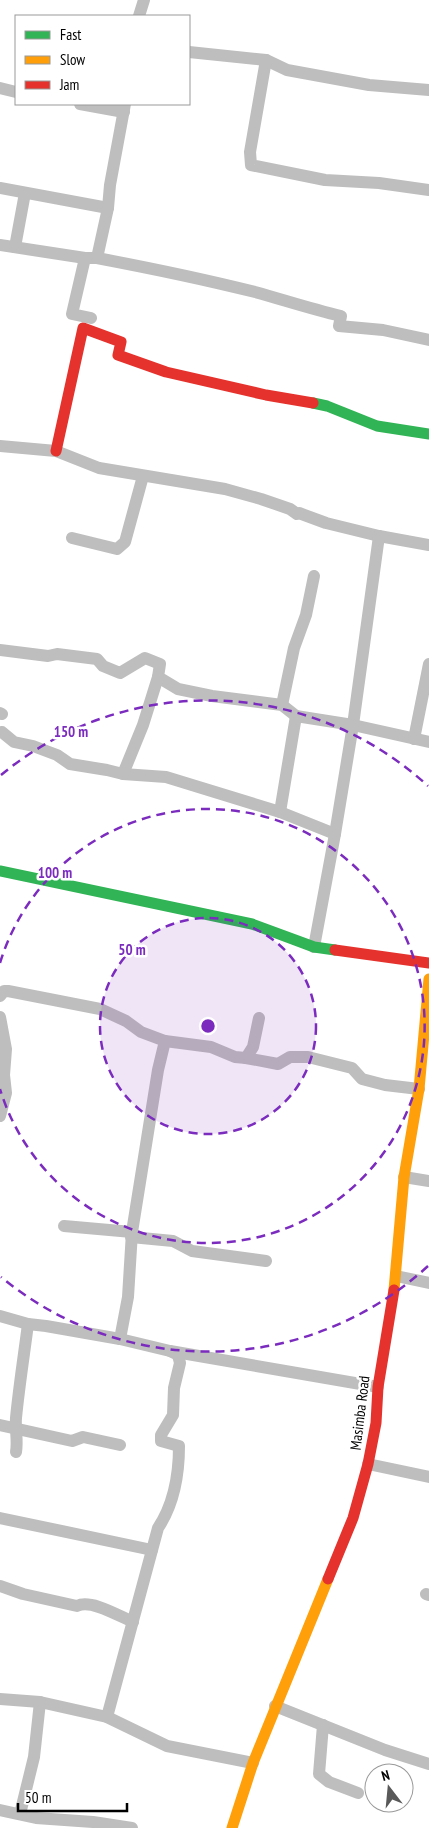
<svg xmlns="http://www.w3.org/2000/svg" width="429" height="1828" viewBox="0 0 429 1828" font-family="'PT Sans Narrow',sans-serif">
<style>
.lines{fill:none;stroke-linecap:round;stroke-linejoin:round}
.street{stroke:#bebebe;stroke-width:12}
.fast{stroke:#30b455;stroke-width:11}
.slow{stroke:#ff9f0a;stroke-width:11}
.jam{stroke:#e5322d;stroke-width:11}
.ring{fill:none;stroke:#7b2cbf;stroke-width:2.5;stroke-dasharray:9 6}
.labels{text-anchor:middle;stroke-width:5;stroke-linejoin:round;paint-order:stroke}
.street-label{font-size:15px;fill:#000;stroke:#fff}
.centre{fill:#7b2cbf;stroke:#fff;stroke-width:2.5}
.ring-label{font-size:15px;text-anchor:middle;font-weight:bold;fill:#7b2cbf;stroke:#fff;stroke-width:5;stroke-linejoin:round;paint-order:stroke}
</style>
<rect width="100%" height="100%" fill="#fff"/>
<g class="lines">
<g class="street">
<path d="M 139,16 L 144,0"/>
<path d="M 189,52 L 266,60 L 287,70 L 369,85 L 429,90"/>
<path d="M 266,60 L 250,152 L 251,165 L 325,180 L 379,183 L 429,190"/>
<path d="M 0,88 L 16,92"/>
<path d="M 80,104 L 124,112"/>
<path d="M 0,188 L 108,208"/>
<path d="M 0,245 L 85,258 L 97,258 C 150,268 203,279 255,292 C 284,300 311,309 341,316 L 339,326 L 383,330 L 429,340"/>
<path d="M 15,247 L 25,193"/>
<path d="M 85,258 L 72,314 L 91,318"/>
<path d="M 97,258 L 108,208 L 110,185 L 125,104"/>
<path d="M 0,446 L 56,451 L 99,468 L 225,489 L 261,499 L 290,509 L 297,514 L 299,513 L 326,523 L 379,536 L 429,545"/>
<path d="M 72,538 L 117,549 L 125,542 L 143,476"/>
<path d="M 0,650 L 48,656 L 57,654 L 97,659 L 103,666 L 120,673 L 145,658 L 160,664 L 158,677 L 178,689 L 212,696 L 282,705 L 296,716 L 353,725 L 429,742"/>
<path d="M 282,705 L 294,648 L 306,615 L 314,576"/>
<path d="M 0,713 L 2,714"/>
<path d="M 2,732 L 14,742 L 33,746 L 57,755 L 70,764 L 107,770 L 123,774 L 166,777 L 280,812 L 335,834"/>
<path d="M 414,739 L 429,664"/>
<path d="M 123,774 L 143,725 L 158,677"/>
<path d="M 280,812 L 296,716"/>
<path d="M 314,947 L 335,834 L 353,725 L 379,536"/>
<path d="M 0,996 L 4,991 L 8,991 L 100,1009 L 126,1021 L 141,1032 L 165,1041"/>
<path d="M 0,1017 L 6,1049 L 4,1075 L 6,1093 L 0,1116"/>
<path d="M 246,1058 L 278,1064 L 290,1057 L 308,1057 L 352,1068 L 362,1079 L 385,1085 L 419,1089"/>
<path d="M 404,1177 L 429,1181"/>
<path d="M 64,1226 L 132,1232"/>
<path d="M 131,1237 L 173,1241 L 192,1251 L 266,1261"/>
<path d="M 396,1276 L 429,1283"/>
<path d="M 0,1316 L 28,1324 L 46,1326 L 120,1339 L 170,1351 L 378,1387"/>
<path d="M 120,1339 L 128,1297 L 132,1232 L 158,1070 L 165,1041 L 211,1047 L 235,1057 L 246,1058 L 253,1047 L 259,1018"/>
<path d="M 0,1425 L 72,1441 L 83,1437 L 120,1445"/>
<path d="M 16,1452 C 18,1440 15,1430 16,1418 C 19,1387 24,1355 28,1324"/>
<path d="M 368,1464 L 429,1477"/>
<path d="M 0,1518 L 152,1550"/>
<path d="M 0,1586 L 23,1594 L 77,1606 C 91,1599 119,1616 133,1622"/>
<path d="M 426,1594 L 429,1595"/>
<path d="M 0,1699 L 40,1702 L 107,1717 L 167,1746 L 253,1763"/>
<path d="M 275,1706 L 385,1750 L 429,1764"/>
<path d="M 107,1717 L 158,1528 C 174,1504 179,1475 179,1446 L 161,1441 L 161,1435 L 173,1415 L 174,1388 L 180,1363 L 178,1355 L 170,1351"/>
<path d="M 323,1725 L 319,1774 L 329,1782 L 358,1793"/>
<path d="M 0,1810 L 36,1818 L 93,1822 L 132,1828"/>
<path d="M 20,1814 L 34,1757 L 40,1702"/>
</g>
<g class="fast">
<path d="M 313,403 L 327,406 L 377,426 L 429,434"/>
<path d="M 0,871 L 252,924 L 314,947 L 335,950"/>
</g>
<g class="slow">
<path d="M 394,1290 L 404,1177 L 419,1089 L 429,979"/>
<path d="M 232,1828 L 253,1763 L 328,1579"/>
</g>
<g class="jam">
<path d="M 56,451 L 83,328 L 121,342 L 118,355 L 166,372 L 266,395 L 313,403"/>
<path d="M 335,950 L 429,963"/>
<path d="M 328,1579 L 353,1518 L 368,1464 L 376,1423 L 378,1387 L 394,1290"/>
</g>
</g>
<circle cx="208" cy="1026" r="108" fill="#7b2cbf" fill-opacity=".12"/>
<g class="ring">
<circle cx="208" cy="1026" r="108"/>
<path d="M0 963A217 217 0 1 1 0 1089"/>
<path d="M428 1266A325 325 0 0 1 1 1277M1 775A325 325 0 0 1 428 786"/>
</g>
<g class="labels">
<g class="street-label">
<text transform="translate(360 1413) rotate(-83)" y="5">Masimba Road</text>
</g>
</g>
<circle cx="208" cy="1026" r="8" class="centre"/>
<g class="ring-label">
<text x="71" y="737">150 m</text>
<text x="55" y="878">100 m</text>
<text x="132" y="955">50 m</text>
</g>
<rect x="15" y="15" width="175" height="90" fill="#ffffff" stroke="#999999"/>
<rect x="25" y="31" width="25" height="8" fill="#30b455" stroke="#999999"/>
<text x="60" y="40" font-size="15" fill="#000000">Fast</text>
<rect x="25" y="56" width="25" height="8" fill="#ff9f0a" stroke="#999999"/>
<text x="60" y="65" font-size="15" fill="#000000">Slow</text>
<rect x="25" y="81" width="25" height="8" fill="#e5322d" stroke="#999999"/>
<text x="60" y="90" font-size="15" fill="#000000">Jam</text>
<g transform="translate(389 1788) rotate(344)"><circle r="24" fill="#ffffff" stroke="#999999"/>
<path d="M0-4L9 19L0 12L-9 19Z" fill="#595959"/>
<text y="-8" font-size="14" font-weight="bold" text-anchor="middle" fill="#000000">N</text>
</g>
<path d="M18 1803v8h109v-8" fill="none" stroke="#000000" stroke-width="2.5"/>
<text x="25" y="1803" font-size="15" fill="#000000" stroke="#ffffff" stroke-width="4" paint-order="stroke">50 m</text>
</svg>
